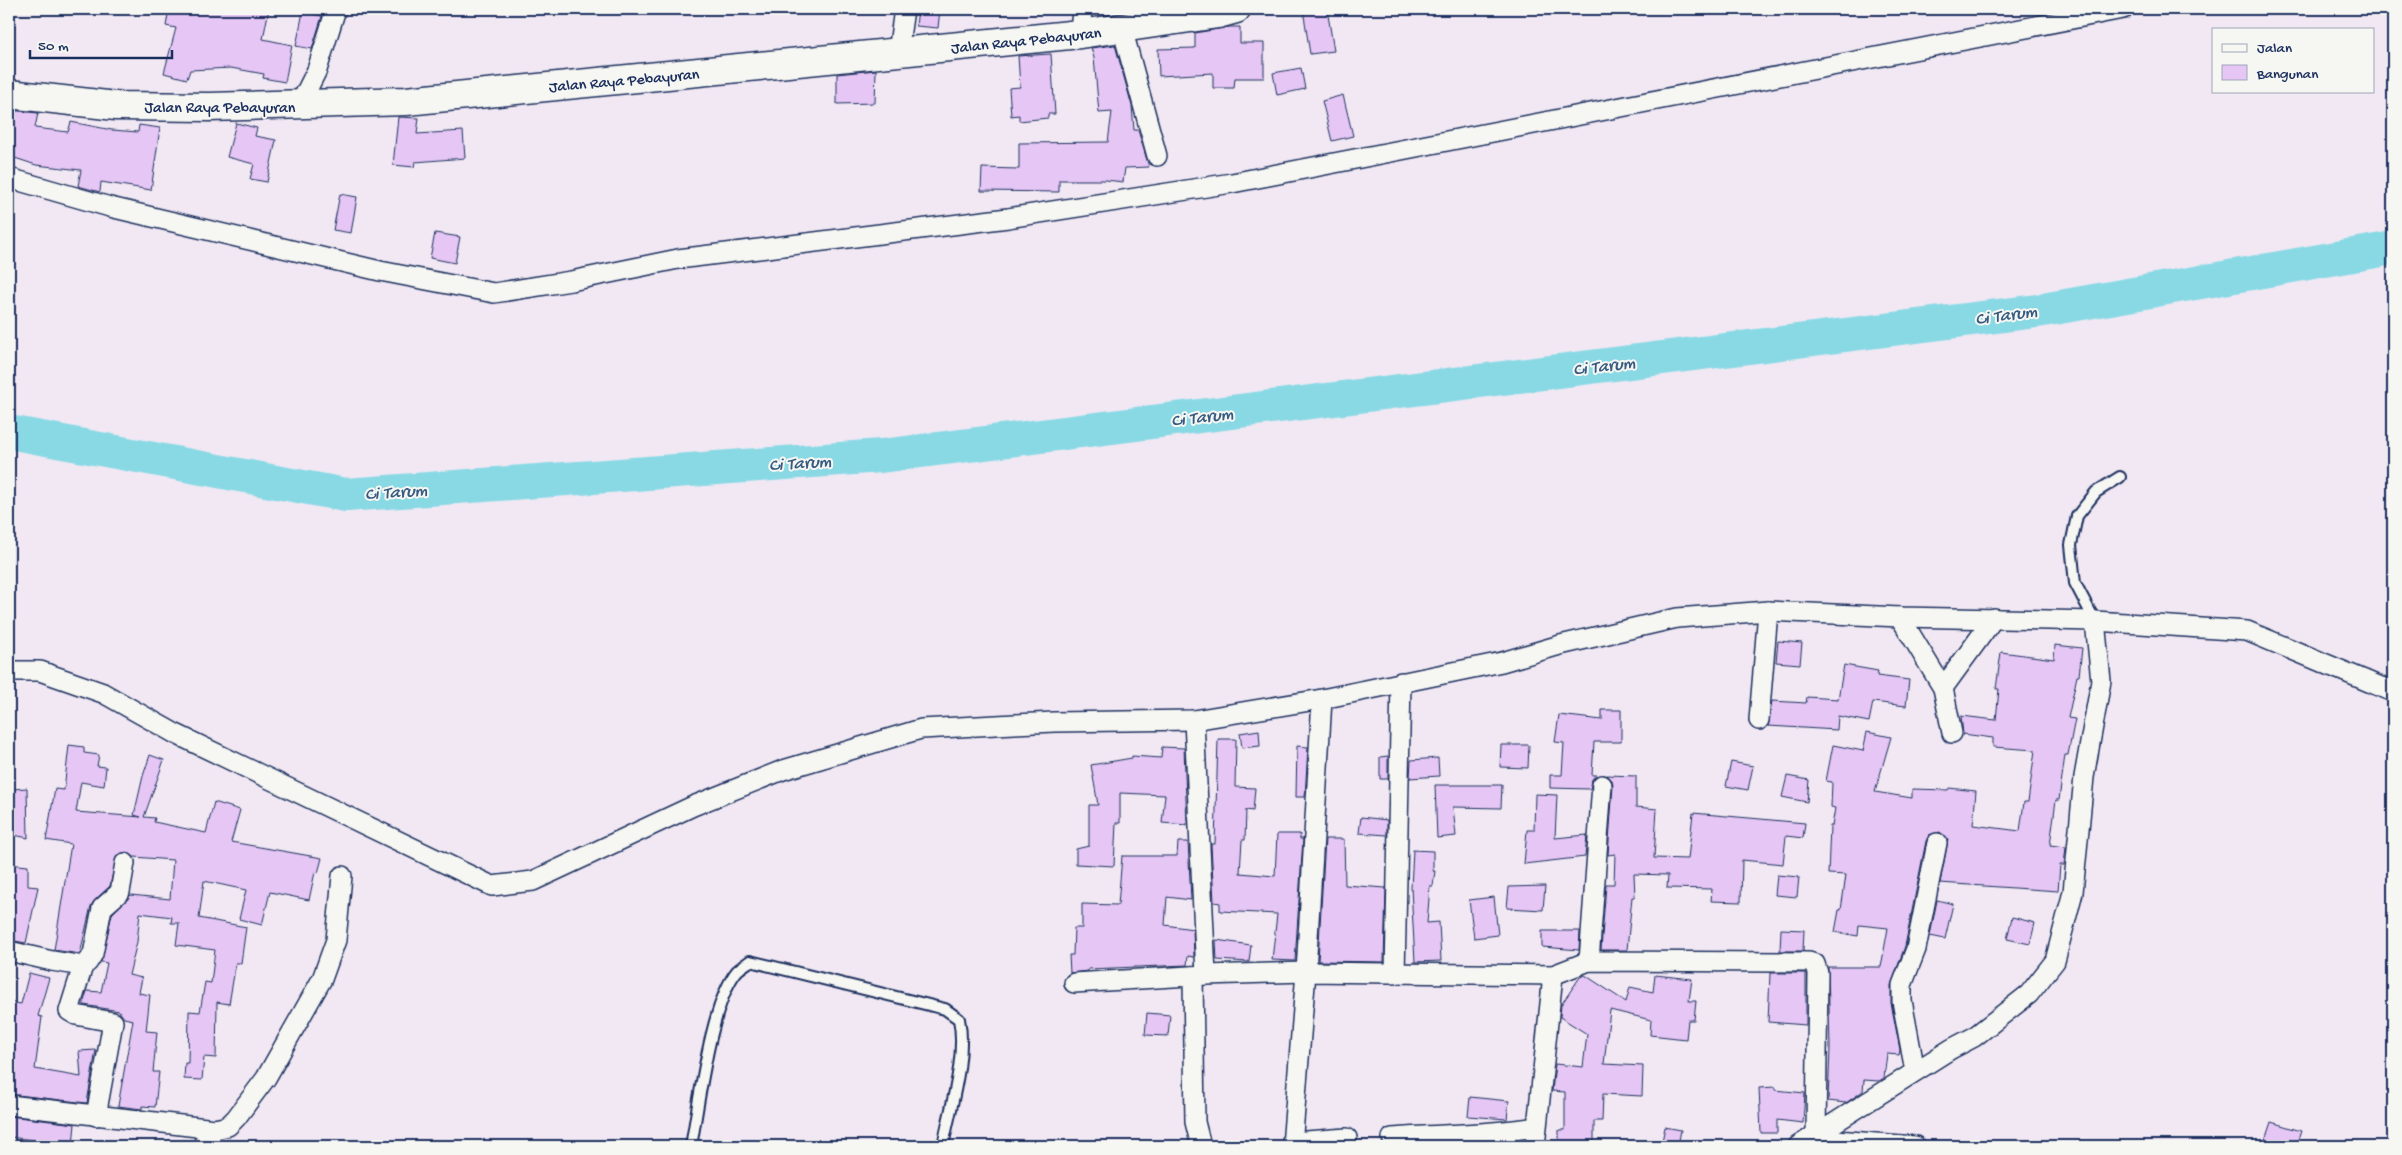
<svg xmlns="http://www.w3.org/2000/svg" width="2402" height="1155" viewBox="0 0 2402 1155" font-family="'Gochi Hand',sans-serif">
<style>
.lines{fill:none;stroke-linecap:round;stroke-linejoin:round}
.river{stroke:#89d9e5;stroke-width:34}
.building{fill:#e5c6f4;stroke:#1b2f5e}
.lane-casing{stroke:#1b2f5e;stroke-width:14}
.street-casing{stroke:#1b2f5e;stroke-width:22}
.secondary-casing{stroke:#1b2f5e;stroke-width:31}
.lane{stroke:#f6f6f2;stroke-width:10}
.street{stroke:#f6f6f2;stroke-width:19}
.secondary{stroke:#f6f6f2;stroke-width:28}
.labels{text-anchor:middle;stroke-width:4;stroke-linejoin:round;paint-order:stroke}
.street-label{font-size:16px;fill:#1b2f5e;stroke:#f6f6f2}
.water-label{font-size:18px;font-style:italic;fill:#365a80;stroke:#f6f6f2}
</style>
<rect width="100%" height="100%" fill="#f1e8f3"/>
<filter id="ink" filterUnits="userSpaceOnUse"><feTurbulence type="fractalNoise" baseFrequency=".02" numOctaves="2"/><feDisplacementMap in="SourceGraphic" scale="10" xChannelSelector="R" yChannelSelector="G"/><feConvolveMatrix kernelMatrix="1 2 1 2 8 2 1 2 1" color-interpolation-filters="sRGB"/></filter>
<g filter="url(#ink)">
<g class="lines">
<path class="river" d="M 9,432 L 346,495 L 881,456 L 2037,311 L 2393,248"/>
</g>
<g class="building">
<path d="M 169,9 L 269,9 L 263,39 L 292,45 L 285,82 L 263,78 L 264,74 L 231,68 L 190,70 L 187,79 L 164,73 L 176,28 L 166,26 Z"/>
<path d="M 918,9 L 940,9 L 938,28 L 916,26 Z"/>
<path d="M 1303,9 L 1327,9 L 1334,51 L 1310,54 Z"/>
<path d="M 303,12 L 322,16 L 312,49 L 296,46 Z"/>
<path d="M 1229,27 L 1240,27 L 1240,43 L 1264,43 L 1264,78 L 1235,78 L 1234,88 L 1213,88 L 1213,73 L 1159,76 L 1158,49 L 1195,48 L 1195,33 Z"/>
<path d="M 1115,45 L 1132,106 L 1134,130 L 1138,130 L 1149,167 L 1125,168 L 1123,182 L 1106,180 L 1059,180 L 1059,192 L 981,191 L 982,168 L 1019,169 L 1019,143 L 1108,142 L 1112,112 L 1099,113 L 1094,58 L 1091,48 Z"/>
<path d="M 1051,54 L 1055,114 L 1048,114 L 1048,118 L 1019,121 L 1019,115 L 1011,116 L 1009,88 L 1020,87 L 1018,56 Z"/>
<path d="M 1301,68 L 1305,89 L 1277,95 L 1273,73 Z"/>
<path d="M 876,70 L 875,103 L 837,104 L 837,74 Z"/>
<path d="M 1343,95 L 1353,136 L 1332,141 L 1322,101 Z"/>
<path d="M 9,110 L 38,113 L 35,128 L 68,132 L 71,122 L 112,130 L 138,132 L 139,125 L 160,128 L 151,190 L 101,182 L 100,192 L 78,186 L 81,170 L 36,165 L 9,156 Z"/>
<path d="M 398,117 L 419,118 L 417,134 L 463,131 L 465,158 L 415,162 L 414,167 L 393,165 Z"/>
<path d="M 236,123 L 257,128 L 255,136 L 276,140 L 267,182 L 250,179 L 254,164 L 227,157 Z"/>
<path d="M 340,194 L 357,197 L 351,233 L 333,230 Z"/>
<path d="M 435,233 L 460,237 L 455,263 L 430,258 Z"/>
<path d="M 1778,641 L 1802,643 L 1800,664 L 1776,662 Z"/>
<path d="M 2055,645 L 2082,648 L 2079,676 L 2077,676 L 2068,718 L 2075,719 L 2068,755 L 2065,755 L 2059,800 L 2056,800 L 2050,845 L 2066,847 L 2064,865 L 2060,865 L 2058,891 L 1940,883 L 1948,840 L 1940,832 L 1929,835 L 1926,841 L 1905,946 L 1891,985 L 1891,1003 L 1900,1050 L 1899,1055 L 1887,1054 L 1884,1078 L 1879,1081 L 1864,1080 L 1863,1091 L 1846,1103 L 1828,1101 L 1830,1048 L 1828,967 L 1881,967 L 1888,928 L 1859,925 L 1858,936 L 1835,932 L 1839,910 L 1841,910 L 1846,875 L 1828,874 L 1830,826 L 1832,826 L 1835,808 L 1831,807 L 1832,782 L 1826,781 L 1833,745 L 1863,751 L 1867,732 L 1891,737 L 1875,792 L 1912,798 L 1912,789 L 1948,790 L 1949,788 L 1976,791 L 1973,825 L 2020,831 L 2024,802 L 2028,802 L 2035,750 L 1993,747 L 1993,738 L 1963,734 L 1961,716 L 1996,720 L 1999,689 L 1996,689 L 2001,652 L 2054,659 Z"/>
<path d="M 1844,665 L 1878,671 L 1877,676 L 1909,680 L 1906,706 L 1873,702 L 1869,722 L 1838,716 L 1837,730 L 1768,726 L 1772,701 L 1806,703 L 1807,697 L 1838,699 Z"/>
<path d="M 1602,710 L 1621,710 L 1621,742 L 1594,742 L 1592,775 L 1597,775 L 1592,779 L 1590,789 L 1550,788 L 1550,775 L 1562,775 L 1564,743 L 1555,742 L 1559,715 L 1602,720 Z"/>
<path d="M 1259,730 L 1260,746 L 1242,748 L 1240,733 Z"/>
<path d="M 1218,739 L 1236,739 L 1235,787 L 1255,788 L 1253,811 L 1246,810 L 1245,840 L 1242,840 L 1240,873 L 1275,876 L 1277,834 L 1300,834 L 1300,839 L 1303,839 L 1295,961 L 1272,960 L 1277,914 L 1220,911 L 1220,903 L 1214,902 L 1211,844 L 1215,844 Z"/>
<path d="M 69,745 L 84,747 L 84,753 L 99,755 L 97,766 L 106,767 L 104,786 L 81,782 L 76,812 L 141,817 L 134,815 L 143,776 L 150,755 L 164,760 L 144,817 L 155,818 L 154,822 L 206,833 L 214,802 L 240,810 L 231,842 L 322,858 L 318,873 L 315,872 L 309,900 L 270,892 L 262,925 L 239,919 L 246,890 L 204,881 L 199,918 L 246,927 L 241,963 L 236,963 L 229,1004 L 217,1002 L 216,1058 L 204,1057 L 202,1080 L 184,1079 L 185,1063 L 188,1063 L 189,1011 L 200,1012 L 205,982 L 211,983 L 215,950 L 176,945 L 179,923 L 171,923 L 172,917 L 140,913 L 137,942 L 129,975 L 142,978 L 139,993 L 150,995 L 146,1031 L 157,1032 L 153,1072 L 159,1072 L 155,1107 L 142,1106 L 142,1109 L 118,1106 L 133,1020 L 124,1018 L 119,1011 L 84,1005 L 84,1001 L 87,991 L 101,992 L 107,963 L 101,962 L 112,914 L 131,895 L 170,899 L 173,860 L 134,857 L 126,852 L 117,855 L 110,886 L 95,900 L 91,906 L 80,954 L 54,950 L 71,844 L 46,840 L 55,789 L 64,790 Z"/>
<path d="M 1501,745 L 1529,745 L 1528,768 L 1500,767 Z"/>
<path d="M 1297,746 L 1308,747 L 1305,797 L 1296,797 Z"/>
<path d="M 1162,747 L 1184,748 L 1187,825 L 1162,823 L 1165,795 L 1120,793 L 1120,823 L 1116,823 L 1114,866 L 1076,864 L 1076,849 L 1089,846 L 1089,805 L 1098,805 L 1091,765 L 1132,758 L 1132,756 L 1161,758 Z"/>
<path d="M 1388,756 L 1388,779 L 1380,779 L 1380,757 Z"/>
<path d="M 1438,758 L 1439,776 L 1410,778 L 1411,760 Z"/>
<path d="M 1731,762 L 1753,766 L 1748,790 L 1726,786 Z"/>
<path d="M 1607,775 L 1636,776 L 1636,807 L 1657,809 L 1654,858 L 1688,859 L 1693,813 L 1805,823 L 1803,838 L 1786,836 L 1783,864 L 1742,860 L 1741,902 L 1711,901 L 1712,889 L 1667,888 L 1668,875 L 1634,874 L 1635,897 L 1632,897 L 1627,950 L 1601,950 L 1606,884 L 1614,884 L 1615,854 L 1608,855 L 1613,786 L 1612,780 Z"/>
<path d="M 1787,776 L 1809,780 L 1807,802 L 1782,797 Z"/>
<path d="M 1435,785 L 1502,785 L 1501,808 L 1453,807 L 1456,836 L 1437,838 Z"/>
<path d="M 27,788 L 28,838 L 9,834 L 9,819 L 12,820 L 12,789 Z"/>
<path d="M 1535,794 L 1557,795 L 1555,838 L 1587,835 L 1585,857 L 1524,864 L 1527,830 L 1534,830 Z"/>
<path d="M 1361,817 L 1387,820 L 1387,835 L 1359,833 Z"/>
<path d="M 1325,839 L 1344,839 L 1345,885 L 1386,888 L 1384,962 L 1318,961 Z"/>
<path d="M 1178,842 L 1188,842 L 1191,900 L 1167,897 L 1165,925 L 1193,929 L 1194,957 L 1188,956 L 1187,965 L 1088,969 L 1088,971 L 1070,973 L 1069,955 L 1073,955 L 1074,928 L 1082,928 L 1082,904 L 1118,905 L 1122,856 L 1177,856 Z"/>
<path d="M 1413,850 L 1433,851 L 1433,871 L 1435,871 L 1433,886 L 1430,886 L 1427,923 L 1439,922 L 1441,961 L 1415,962 L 1411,888 Z"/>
<path d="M 9,864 L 28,866 L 28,886 L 38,887 L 26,943 L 9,940 Z"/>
<path d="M 1777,875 L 1799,877 L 1797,897 L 1775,895 Z"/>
<path d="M 1545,886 L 1543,910 L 1507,908 L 1509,887 Z"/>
<path d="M 1494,897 L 1498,935 L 1474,938 L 1469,900 Z"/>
<path d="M 1937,900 L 1953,904 L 1945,939 L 1930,936 Z"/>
<path d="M 2012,917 L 2035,923 L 2030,944 L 2007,939 Z"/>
<path d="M 1781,929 L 1804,930 L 1803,951 L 1780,951 Z"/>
<path d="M 1542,931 L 1580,931 L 1579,950 L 1542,947 Z"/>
<path d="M 1216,940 L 1251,945 L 1249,962 L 1217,960 Z"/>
<path d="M 29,973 L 49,978 L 38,1016 L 42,1017 L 35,1069 L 81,1077 L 79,1051 L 96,1050 L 87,1103 L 9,1094 L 15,1067 L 10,1067 L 12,1049 L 9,1048 L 9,1002 L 21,1004 Z"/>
<path d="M 1770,973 L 1806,973 L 1806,1025 L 1768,1022 Z"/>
<path d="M 1585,975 L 1626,1002 L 1630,987 L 1653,992 L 1655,975 L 1692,979 L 1689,1001 L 1696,1001 L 1694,1020 L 1688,1020 L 1686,1039 L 1650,1035 L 1651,1020 L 1610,1010 L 1604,1064 L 1643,1066 L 1642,1096 L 1603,1094 L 1602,1121 L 1594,1121 L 1594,1146 L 1559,1146 L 1559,1130 L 1565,1130 L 1565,1092 L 1552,1091 L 1555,1064 L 1583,1067 L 1587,1034 L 1560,1017 L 1561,1005 L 1580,977 Z"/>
<path d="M 1147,1013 L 1170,1015 L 1168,1036 L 1145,1035 Z"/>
<path d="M 1775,1087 L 1775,1090 L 1805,1093 L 1803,1123 L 1777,1120 L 1777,1133 L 1761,1133 L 1759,1088 Z"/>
<path d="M 1470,1097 L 1509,1101 L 1507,1119 L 1468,1116 Z"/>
<path d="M 9,1116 L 75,1124 L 73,1145 L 9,1137 Z"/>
<path d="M 2271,1122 L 2301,1131 L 2296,1146 L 2263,1146 Z"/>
<path d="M 1665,1127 L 1681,1130 L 1678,1146 L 1661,1146 Z"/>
</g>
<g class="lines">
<g class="lane-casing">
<g id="lane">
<path d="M 2095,621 L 2075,583 L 2071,545 L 2077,516 L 2096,492 L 2120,477"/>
<path d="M 691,1146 C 699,1103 711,1002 737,971 C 741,967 746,964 750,961 L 945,1009 L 959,1019 C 967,1057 950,1108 943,1146"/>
</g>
</g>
<g class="street-casing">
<g id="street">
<path d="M 1122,28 L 1157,156"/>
<path d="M 1080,34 L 1082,9"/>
<path d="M 898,52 L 904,9"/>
<path d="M 299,106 L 317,70 L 336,9"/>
<path d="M 9,178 L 110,207 L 380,271 L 494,293 L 571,281 L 678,259 L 1008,218 L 1232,183 L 2123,9"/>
<path d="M 1900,617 L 1943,688 L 1952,733"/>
<path d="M 9,671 L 40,671 L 103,693 L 174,733 L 492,886 L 533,881 L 693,806 L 783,770 L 921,729 L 1054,722 L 1194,720 L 1322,699 L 1502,662 L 1560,645 L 1677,618 L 1768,611 L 1900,617 L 2095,621 L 2247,631 L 2393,692"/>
<path d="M 1943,688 L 1994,618"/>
<path d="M 1194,720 L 1206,975"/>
<path d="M 1759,720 L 1768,611"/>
<path d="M 9,951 L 52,961 L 83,966"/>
<path d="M 1589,961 L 1602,785"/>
<path d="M 1395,974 L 1401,682"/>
<path d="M 1193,976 L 1195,1122 L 1201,1146"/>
<path d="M 1074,983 L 1206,975 L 1306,972 L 1553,975 L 1589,961 L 1809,962 L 1815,964 L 1818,973 L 1816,1134"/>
<path d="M 1915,1071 L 1902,1001 L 1902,985 L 1916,949 L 1937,843"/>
<path d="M 9,1105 L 215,1129 L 228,1126 L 236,1118 L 266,1078 L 322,979 L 336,940 L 342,876"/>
<path d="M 96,1116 L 113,1022 L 76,1015 L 69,1011 L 83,966 L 88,962 L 93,954 L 102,908 L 120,892 L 125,863"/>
<path d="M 1392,1138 C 1440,1134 1489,1135 1536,1127"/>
<path d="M 1810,1138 L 1915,1146"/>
<path d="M 1292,1142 L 1347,1138"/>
<path d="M 202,1146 L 215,1129"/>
<path d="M 1292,1146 L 1306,972 L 1322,699"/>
<path d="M 1535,1146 L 1553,975"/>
<path d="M 1798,1146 L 1951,1049 L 1974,1037 L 2029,994 L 2055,961 L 2073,892 L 2084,777 L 2101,681 L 2095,621"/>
</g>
</g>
<g class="secondary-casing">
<path id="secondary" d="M 9,94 L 116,106 L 209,107 L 406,101 L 1080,34 L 1218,14 L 1236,9"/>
</g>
<use href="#lane" class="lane"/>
<use href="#street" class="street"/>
<use href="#secondary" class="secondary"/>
</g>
</g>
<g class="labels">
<g class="street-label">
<text transform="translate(1026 39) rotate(-6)" y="6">Jalan Raya Pebayuran</text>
<text transform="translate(624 79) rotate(-5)" y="6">Jalan Raya Pebayuran</text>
<text x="220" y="112">Jalan Raya Pebayuran</text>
</g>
<g class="water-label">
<text transform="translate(2006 314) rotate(-8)" y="6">Ci Tarum</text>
<text transform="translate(1604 365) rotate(-7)" y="6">Ci Tarum</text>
<text transform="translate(1202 416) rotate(-7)" y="6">Ci Tarum</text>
<text transform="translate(800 462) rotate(-4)" y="6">Ci Tarum</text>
<text transform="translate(396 491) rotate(-4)" y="6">Ci Tarum</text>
</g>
</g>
<rect width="2402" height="1155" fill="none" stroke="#f6f6f2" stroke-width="30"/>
<rect x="15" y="15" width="2372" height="1125" fill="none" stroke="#1b2f5e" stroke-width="2" filter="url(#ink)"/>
<rect x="2212" y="28" width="162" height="65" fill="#f6f6f2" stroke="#9ea6b7"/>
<rect x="2222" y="44" width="25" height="8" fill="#f6f6f2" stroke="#9ea6b7"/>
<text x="2257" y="52" font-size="15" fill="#1b2f5e">Jalan</text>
<rect x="2222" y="65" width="25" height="15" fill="#e5c6f4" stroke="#9ea6b7"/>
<text x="2257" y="78" font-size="15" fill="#1b2f5e">Bangunan</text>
<path d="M30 50v8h142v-8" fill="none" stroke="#1b2f5e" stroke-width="2.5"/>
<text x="38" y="50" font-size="15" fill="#1b2f5e" stroke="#f6f6f2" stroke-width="4" paint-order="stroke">50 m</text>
</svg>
